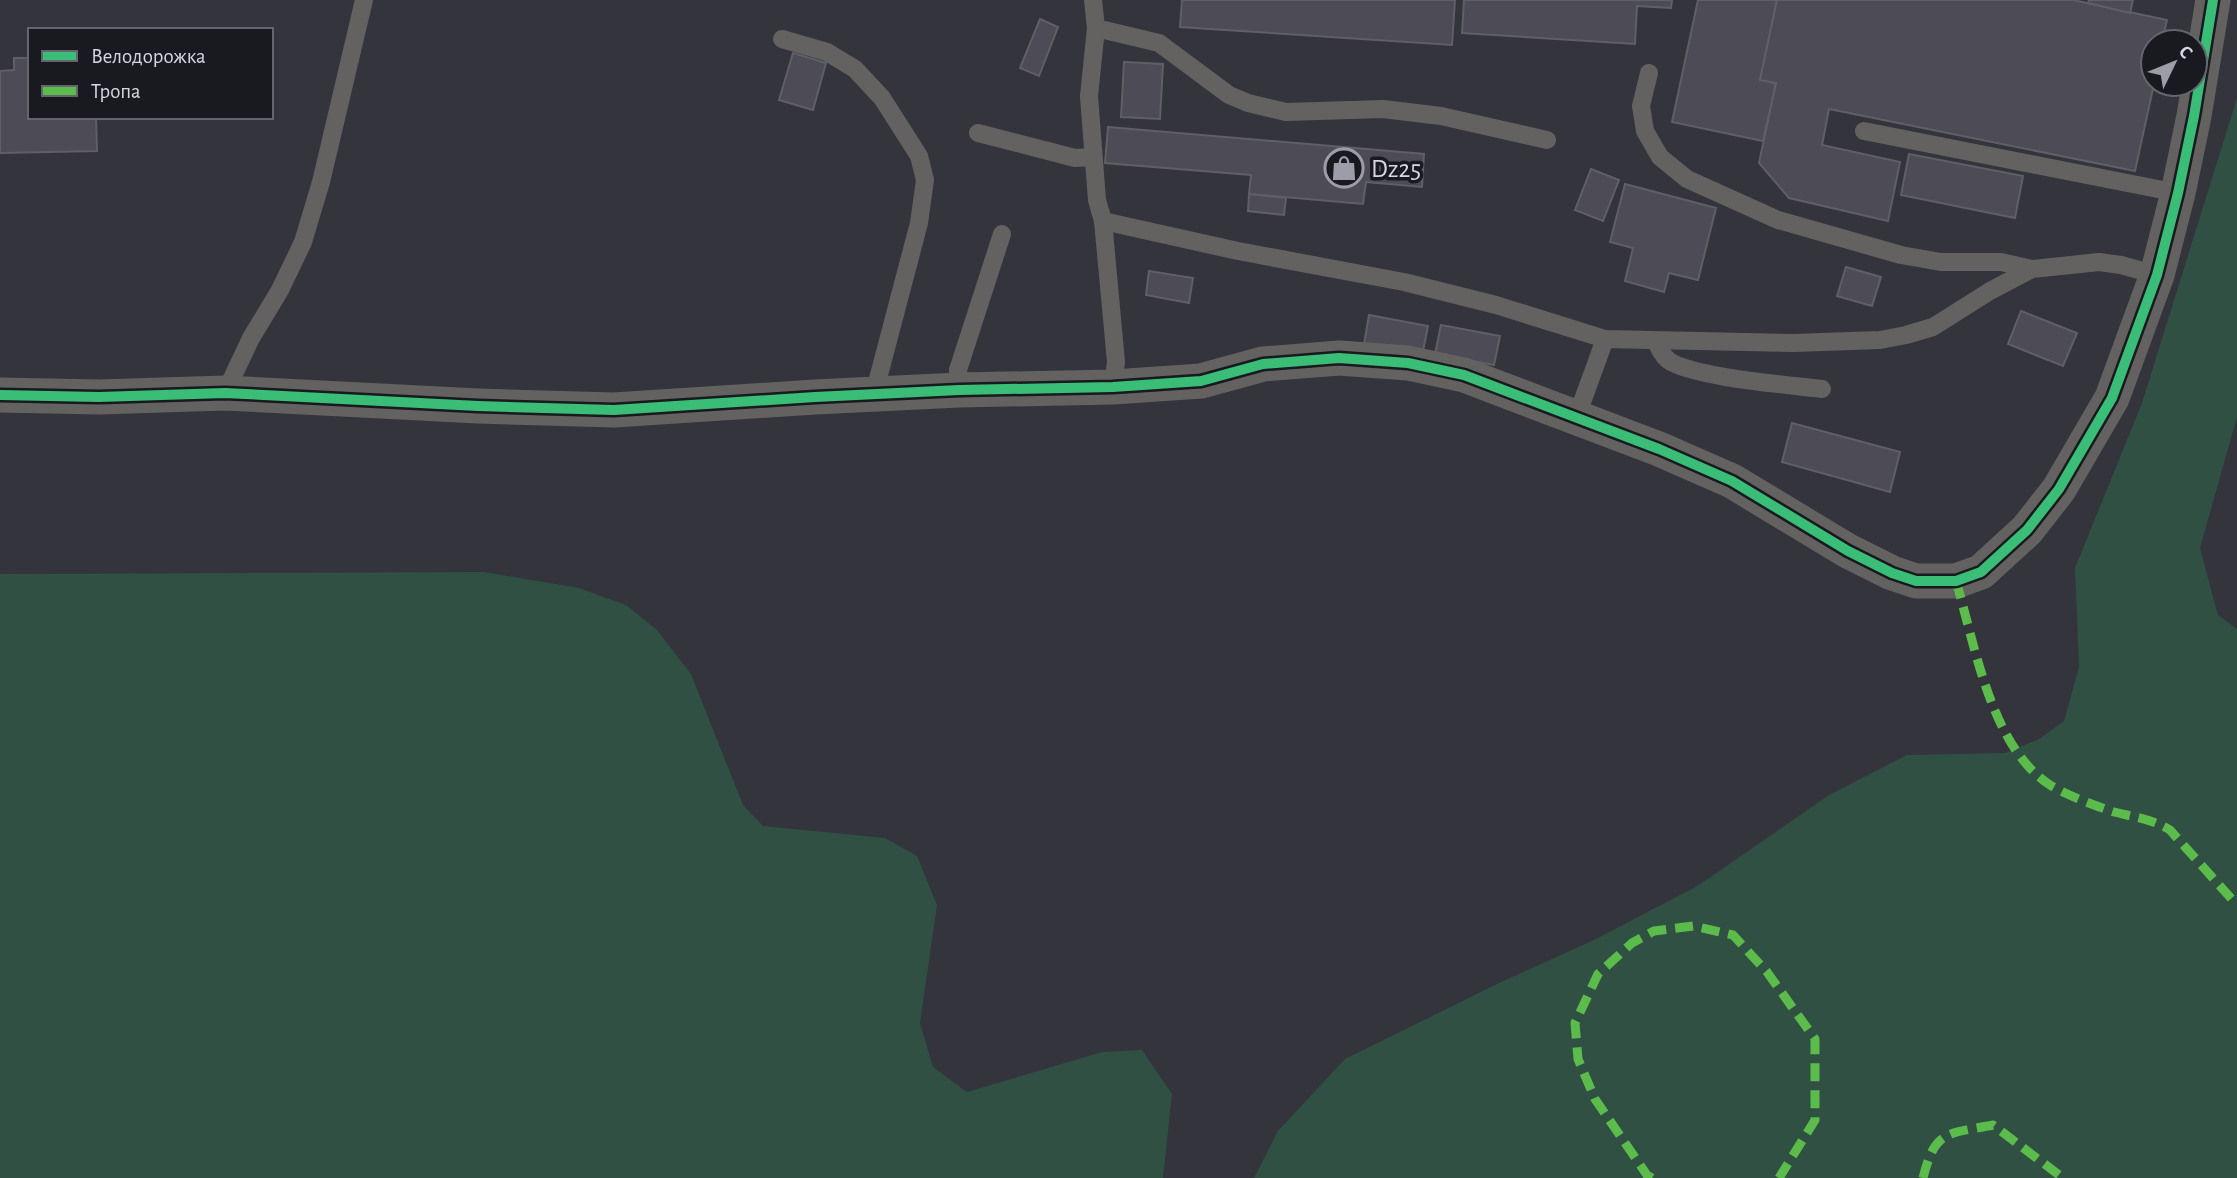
<svg xmlns="http://www.w3.org/2000/svg" width="2237" height="1178" viewBox="0 0 2237 1178" font-family="'Alegreya Sans',sans-serif">
<style>
.green{fill:#2f5042}
.building{fill:#4c4b56;stroke:#5f5f66;stroke-width:2}
.lines{fill:none;stroke-linecap:round;stroke-linejoin:round}
.lane{stroke:#646261;stroke-width:18}
.street{stroke:#646261;stroke-width:35}
.quiet{stroke:#5cbc4b;stroke-width:9;stroke-dasharray:18 9;stroke-linecap:butt}
.cycleway-casing{stroke:#191920;stroke-width:15}
.cycleway{stroke:#3abd76;stroke-width:10}
.labels{text-anchor:middle;stroke-width:7;stroke-linejoin:round;paint-order:stroke}
.poi-label{font-size:26px;fill:#d6d6e0;stroke:#191920;text-anchor:start}
</style>
<rect width="100%" height="100%" fill="#34343c"/>
<g class="green">
<path d="M 2237,98 L 2237,417 L 2200,548 L 2218,615 L 2237,629 L 2237,1178 L 1254,1178 L 1278,1131 L 1345,1059 L 1499,983 L 1596,939 L 1699,885 L 1829,795 L 1907,755 L 2005,753 L 2039,739 L 2064,721 L 2079,667 L 2075,568 L 2142,403 Z"/>
<path d="M 484,572 L 579,588 L 626,605 L 657,630 L 691,674 L 743,805 L 763,826 L 885,838 L 917,856 L 937,905 L 920,1023 L 933,1067 L 967,1092 L 1102,1052 L 1142,1050 L 1172,1094 L 1163,1178 L 0,1178 L 0,574 Z"/>
</g>
<g class="building">
<path d="M 1182,0 L 1455,0 L 1452,45 L 1180,27 Z"/>
<path d="M 1464,0 L 1672,0 L 1671,8 L 1637,6 L 1635,44 L 1462,33 Z"/>
<path d="M 1698,0 L 1777,0 L 1760,80 L 1776,83 L 1763,141 L 1672,122 Z"/>
<path d="M 1777,0 L 2073,0 L 2167,20 L 2162,42 L 2153,42 L 2154,84 L 2135,171 L 1829,109 L 1822,145 L 1900,162 L 1888,221 L 1789,198 L 1759,163 L 1776,83 L 1760,80 Z"/>
<path d="M 2089,0 L 2133,0 L 2130,13 L 2088,3 Z"/>
<path d="M 1040,19 L 1058,27 L 1039,76 L 1020,68 Z"/>
<path d="M 793,53 L 826,63 L 813,110 L 779,100 Z"/>
<path d="M 14,58 L 30,58 L 30,117 L 96,117 L 97,151 L 0,153 L 0,71 L 14,70 Z"/>
<path d="M 1124,62 L 1163,64 L 1160,119 L 1121,117 Z"/>
<path d="M 1108,127 L 1424,154 L 1422,187 L 1366,182 L 1363,204 L 1249,194 L 1251,175 L 1105,163 Z"/>
<path d="M 1909,154 L 2023,176 L 2015,218 L 1901,195 Z"/>
<path d="M 1591,169 L 1619,180 L 1603,221 L 1575,210 Z"/>
<path d="M 1625,184 L 1716,208 L 1698,280 L 1669,273 L 1664,292 L 1625,281 L 1633,248 L 1610,242 Z"/>
<path d="M 1249,194 L 1286,198 L 1284,215 L 1248,211 Z"/>
<path d="M 1846,267 L 1881,277 L 1872,306 L 1837,296 Z"/>
<path d="M 1149,271 L 1193,278 L 1189,303 L 1146,295 Z"/>
<path d="M 2021,311 L 2077,333 L 2063,366 L 2008,344 Z"/>
<path d="M 1369,315 L 1428,326 L 1422,356 L 1364,344 Z"/>
<path d="M 1441,325 L 1500,336 L 1494,365 L 1435,354 Z"/>
<path d="M 1792,423 L 1900,452 L 1890,492 L 1782,462 Z"/>
</g>
<g class="lines">
<g class="lane">
<path d="M 1093,0 L 1096,28 L 1089,96 L 1097,200 L 1103,221 L 1238,251 L 1404,282 L 1496,305 L 1605,339 L 1794,343 L 1880,340 L 1906,335 L 1933,327 L 1990,291 L 2032,269 L 2099,262 L 2121,265 L 2157,275"/>
<path d="M 1096,28 L 1159,43 L 1229,95 L 1248,103 L 1286,112 L 1383,109 L 1441,116 L 1547,140"/>
<path d="M 782,39 L 827,52 L 855,69 L 882,98 L 919,156 L 925,180 L 919,223 L 874,394"/>
<path d="M 1649,73 L 1641,106 L 1645,131 L 1660,157 L 1687,179 L 1778,220 L 1901,255 L 1941,262 L 2001,262 L 2032,269"/>
<path d="M 1864,131 L 2178,193"/>
<path d="M 978,133 L 1075,158 L 1093,157"/>
<path d="M 1103,221 L 1116,362 L 1113,387"/>
<path d="M 1656,341 C 1659,348 1662,355 1668,360 C 1690,377 1790,385 1822,389"/>
<path d="M 959,390 L 958,370 L 1002,234"/>
<path d="M 225,393 L 251,338 L 280,290 L 303,242 L 321,182 L 364,0"/>
<path d="M 1577,416 L 1605,339"/>
</g>
<path class="street" d="M 0,395 L 99,397 L 225,393 L 478,406 L 614,410 L 815,397 L 959,390 L 1113,387 L 1201,381 L 1263,364 L 1339,358 L 1408,363 L 1464,375 L 1659,449 L 1732,481 L 1848,551 L 1892,573 L 1916,581 L 1956,581 L 1981,572 L 2027,530 L 2059,489 L 2112,398 L 2157,275 L 2178,193 L 2194,116 L 2213,0"/>
<g class="quiet">
<path d="M 1956,581 C 1975,645 1991,747 2050,785 C 2064,794 2098,807 2114,812 C 2134,817 2152,819 2170,830 L 2237,905"/>
<path d="M 1652,1178 L 1647,1175 L 1595,1099 L 1578,1059 L 1575,1023 L 1598,974 L 1632,943 L 1654,931 L 1693,926 L 1733,935 L 1767,972 L 1815,1039 L 1815,1120 L 1779,1178"/>
<path d="M 1923,1178 C 1935,1129 1948,1134 1993,1125 L 2063,1178"/>
</g>
<g class="cycleway-casing">
<path id="cycleway" d="M 0,395 L 99,397 L 225,393 L 478,406 L 614,410 L 815,397 L 959,390 L 1113,387 L 1201,381 L 1263,364 L 1339,358 L 1408,363 L 1464,375 L 1659,449 L 1732,481 L 1848,551 L 1892,573 L 1916,581 L 1956,581 L 1981,572 L 2027,530 L 2059,489 L 2112,398 L 2157,275 L 2178,193 L 2194,116 L 2213,0"/>
</g>
<use href="#cycleway" class="cycleway"/>
</g>
<defs>
<g id="shop-ring" transform="scale(2.0125)"><circle r="9.5" fill="#191920" stroke="#9d9da7" stroke-width="1.5"/><path d="M-5-2.5h2.3a2.7 3.5 0 0 1 5.4 0H5L5.5 6h-11ZM-1.5-2.5h3a1.5 2.3 0 0 0-3 0Z" fill="#9d9da7"/></g>
</defs>
<g fill-rule="evenodd">
<use href="#shop-ring" x="1344" y="168"/>
</g>
<g class="labels">
<g class="poi-label">
<text x="1371" y="177">Dz25</text>
</g>
</g>
<rect x="28" y="28" width="245" height="91" fill="#191920" stroke="#65656d" stroke-width="2"/>
<rect x="42" y="51" width="35" height="10" fill="#3abd76" stroke="#65656d" stroke-width="2"/>
<text x="91" y="63" font-size="21" fill="#d6d6e0">Велодорожка</text>
<rect x="42" y="86" width="35" height="10" fill="#5cbc4b" stroke="#65656d" stroke-width="2"/>
<text x="91" y="98" font-size="21" fill="#d6d6e0">Тропа</text>
<g transform="translate(2174 63) rotate(47)"><circle r="33" fill="#191920" stroke="#65656d" stroke-width="2"/>
<path d="M0-5L12 26L0 18L-12 26Z" fill="#9d9da7"/>
<text y="-10" font-size="19" font-weight="bold" text-anchor="middle" fill="#d6d6e0">С</text>
</g>
</svg>
